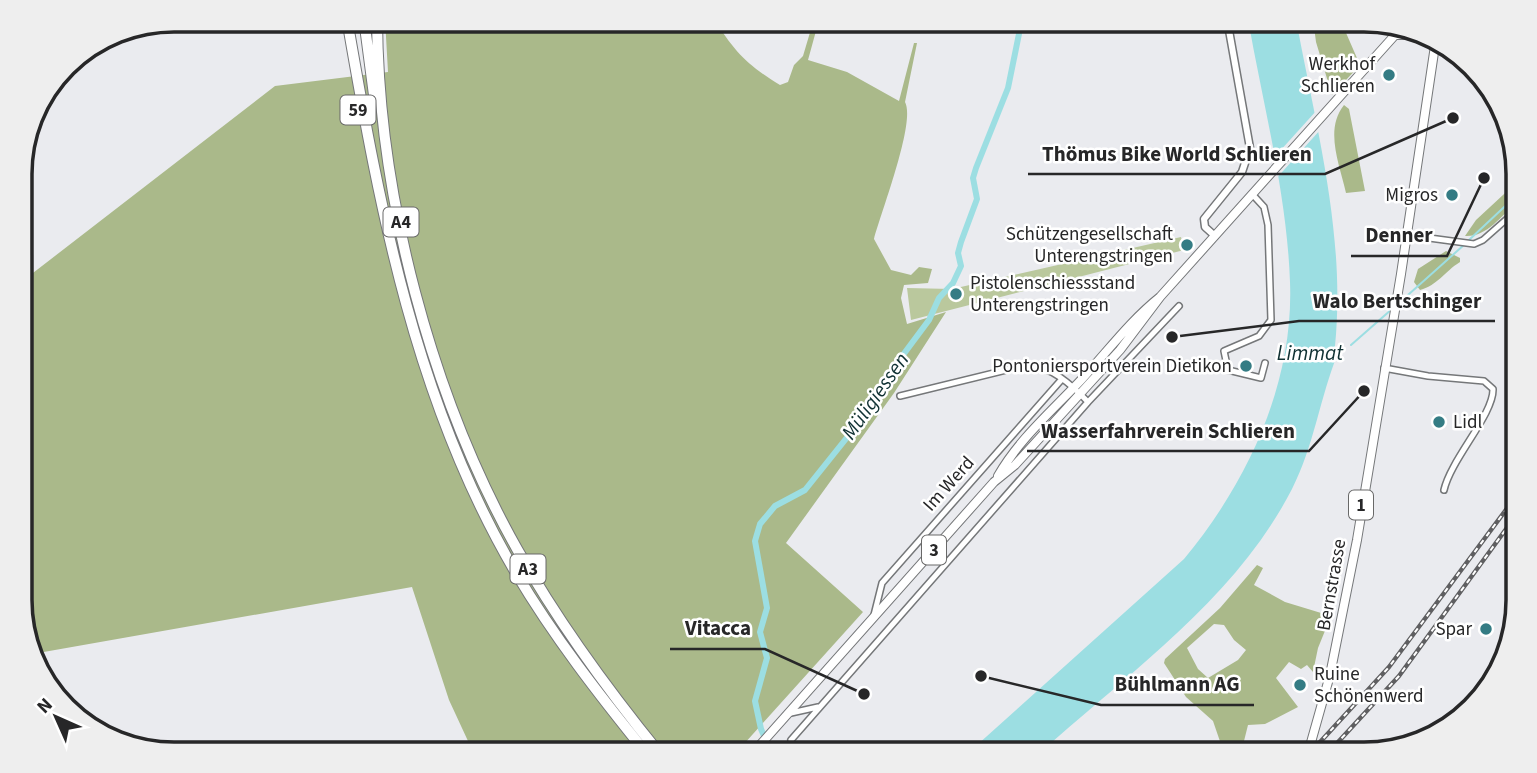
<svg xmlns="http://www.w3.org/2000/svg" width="1537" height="773" font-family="'Source Sans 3',sans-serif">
<rect width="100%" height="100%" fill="#eaebef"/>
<path fill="#bac89d" d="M1181,237L1184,250L911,320L907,288L952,289Z"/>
<path fill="#aab98a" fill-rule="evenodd" d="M385,19H714C734,51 747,65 780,85L788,82L794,65L803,56L814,19L819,20L808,60L847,72L899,101L914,43H917L905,102C916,122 881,212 874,239L891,270L911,275L919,267L932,269L928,283L904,285L901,298L907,324L946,312L894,393L786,543L863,612L735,754H474L449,700L412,587L38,653L31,644L21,620L20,283L275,86L388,72Z
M1313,19H1340L1360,65L1332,95L1316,42Z
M1344,105L1349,109L1365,191L1346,193C1340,165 1324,130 1344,105Z
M1517,182L1516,203C1500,217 1487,237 1465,236L1476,220Z
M1446,251L1460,258V262C1444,272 1438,285 1420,290L1414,282L1418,269Z
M1257,565L1263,568L1254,585L1285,602L1331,616L1318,648L1313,672L1307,665L1301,669L1289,662L1276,678L1298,707L1265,724L1248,725L1244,741L1247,753H1224L1213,721L1186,697L1164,663L1165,659L1220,608ZM1214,624L1224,625L1234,640L1246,650L1238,660L1208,678L1198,669L1187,648Z"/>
<path fill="#9cdee2" d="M1248,19H1296C1316,128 1346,234 1335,346L1338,353C1320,397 1314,446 1292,489C1235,600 1129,672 1039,754H967L1184,559C1248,482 1294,383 1290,282C1287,194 1263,105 1248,19Z"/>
<path fill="#eaebef" d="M1317,110L1321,129L1274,181L1270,162Z"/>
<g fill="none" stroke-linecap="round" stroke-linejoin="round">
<path stroke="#9cdee2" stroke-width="2" d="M1469,240L1517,195
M1399,303L1465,244
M1351,345L1392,309"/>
<path stroke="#9cdee2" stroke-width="6" d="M772,754L761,729L755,701L767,658L760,632L767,608L755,541L760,524L775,506L805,490L881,395L897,363L929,320L939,298L953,283L961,266L958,253L961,242L977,199L973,178L976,168L1008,88L1022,19"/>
<defs>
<path id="minor" d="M1252,194L1264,207L1268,225L1271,320L1259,336L1224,351L1228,370L1261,378L1265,363
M1407,235L1474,244L1483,240L1517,210
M1384,368L1428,376L1484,381L1493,389C1494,414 1451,459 1444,490
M1088,402L1179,306
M874,615L882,583L1062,379
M791,713L818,707
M791,740L1088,402C1072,385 1051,366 1027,365L900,396"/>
<path id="tertiary" d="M1215,236L1205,227L1204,219L1242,172L1250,148L1227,19"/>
<path id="secondary" d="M1447,728L1503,664"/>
<path id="primary" d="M1395,35H1405L1412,31
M998,476C1019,439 1053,410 1082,379C1108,351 1130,321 1160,297L1395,35L1398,27
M1308,753L1330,675L1357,540L1401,274L1436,39
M752,754L994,482L1015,465L1120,350L1160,297"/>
<path id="motorway" d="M347,19C380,211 416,404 516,573C554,637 600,696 647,754
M364,19L374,95
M377,19C378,195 431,396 517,549C558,622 607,689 660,754"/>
</defs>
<use href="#minor" stroke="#757779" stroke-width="8"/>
<use href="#tertiary" stroke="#757779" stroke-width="9"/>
<use href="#secondary" stroke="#757779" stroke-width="10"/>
<use href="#primary" stroke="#757779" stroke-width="10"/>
<use href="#motorway" stroke="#757779" stroke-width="12"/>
<use href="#minor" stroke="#fff" stroke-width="5"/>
<use href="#tertiary" stroke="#fff" stroke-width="6"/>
<use href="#secondary" stroke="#fff" stroke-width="7"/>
<use href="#primary" stroke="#fff" stroke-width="8"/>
<use href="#motorway" stroke="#fff" stroke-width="10"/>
<defs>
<path id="rail" d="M1310,753L1389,667L1517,495
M1328,753L1399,676L1517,514"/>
</defs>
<use href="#rail" stroke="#5f5f61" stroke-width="4.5"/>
<use href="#rail" stroke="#fff" stroke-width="2" stroke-dasharray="5" stroke-linecap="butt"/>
</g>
<g fill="#347c84" stroke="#fff" stroke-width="2.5">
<circle cx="1389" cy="75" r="7"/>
<circle cx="1452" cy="195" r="7"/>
<circle cx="1187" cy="245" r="7"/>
<circle cx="956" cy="294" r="7"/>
<circle cx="1246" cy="366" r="7"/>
<circle cx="1439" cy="422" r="7"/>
<circle cx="1486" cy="629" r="7"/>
<circle cx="1300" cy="685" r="7"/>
</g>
<g text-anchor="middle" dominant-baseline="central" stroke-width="5" stroke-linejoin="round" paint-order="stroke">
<g fill="#fff" stroke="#686868" stroke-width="2">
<rect x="340.5" y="95.5" width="35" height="29" rx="5"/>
<rect x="383.5" y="207.5" width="35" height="29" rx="5"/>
<rect x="1349" y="490.5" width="24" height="29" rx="5"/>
<rect x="922" y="535.5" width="24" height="29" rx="5"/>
<rect x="510.5" y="554.5" width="35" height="29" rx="5"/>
</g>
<g font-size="18" font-weight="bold" fill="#272728">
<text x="358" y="110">59</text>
<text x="401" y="222">A4</text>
<text x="1361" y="505">1</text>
<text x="934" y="550">3</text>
<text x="528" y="569">A3</text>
</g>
<g font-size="19" fill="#272728" stroke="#fff" text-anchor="end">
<text x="1375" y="64">Werkhof<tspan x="1375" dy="22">Schlieren</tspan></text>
<text x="1438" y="195">Migros</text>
<text x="1173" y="234">Schützengesellschaft<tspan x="1173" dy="22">Unterengstringen</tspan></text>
<text x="970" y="283" text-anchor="start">Pistolenschiessstand<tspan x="970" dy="22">Unterengstringen</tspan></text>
<text x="1232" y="366">Pontoniersportverein Dietikon</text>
<text x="1453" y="422" text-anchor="start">Lidl</text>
<text x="1472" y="629">Spar</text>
<text x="1314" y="674" text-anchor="start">Ruine<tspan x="1314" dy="22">Schönenwerd</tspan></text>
</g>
<g font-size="19" fill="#272728" stroke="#fff">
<text transform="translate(949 484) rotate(-48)">Im Werd</text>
<text transform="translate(1332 585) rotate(-80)">Bernstrasse</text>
</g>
<g font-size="21" font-style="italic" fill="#103133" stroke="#fff">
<text x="1310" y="353">Limmat</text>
<text transform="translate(875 396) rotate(-55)">Müligiessen</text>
</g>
</g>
<path d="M0 0H1537V773H0ZM174 32H1364A142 142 0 0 1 1506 174V600A142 142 0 0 1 1364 742H174A142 142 0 0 1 32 600V174A142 142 0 0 1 174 32Z" fill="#eee" fill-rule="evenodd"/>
<path fill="none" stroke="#272728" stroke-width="3.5" d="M174 32H1364A142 142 0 0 1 1506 174V600A142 142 0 0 1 1364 742H174A142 142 0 0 1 32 600V174A142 142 0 0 1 174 32Z"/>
<path fill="none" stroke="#272728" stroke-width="2.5" d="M1453 118L1325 174H1028M1484 178L1447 256H1351M1172 337L1299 321H1495M1364 391L1309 451H1027M864 694L765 649H670M981 676L1101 705H1254"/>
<g fill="#272728" stroke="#fff" stroke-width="2.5">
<circle cx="1453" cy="118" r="7"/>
<circle cx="1484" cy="178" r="7"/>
<circle cx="1172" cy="337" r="7"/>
<circle cx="1364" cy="391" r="7"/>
<circle cx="864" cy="694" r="7"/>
<circle cx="981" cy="676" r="7"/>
</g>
<g font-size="21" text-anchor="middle" font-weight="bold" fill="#272728" stroke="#fff" stroke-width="5" stroke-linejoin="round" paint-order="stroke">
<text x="1177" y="161">Thömus Bike World Schlieren</text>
<text x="1399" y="242">Denner</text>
<text x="1397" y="308">Walo Bertschinger</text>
<text x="1168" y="438">Wasserfahrverein Schlieren</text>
<text x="718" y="635">Vitacca</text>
<text x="1177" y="691">Bühlmann AG</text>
</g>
<g transform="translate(56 717) rotate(315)" stroke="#ffffff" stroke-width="5" paint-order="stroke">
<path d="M0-5L12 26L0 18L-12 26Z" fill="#272728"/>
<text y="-10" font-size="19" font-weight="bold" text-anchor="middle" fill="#272728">N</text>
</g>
</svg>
